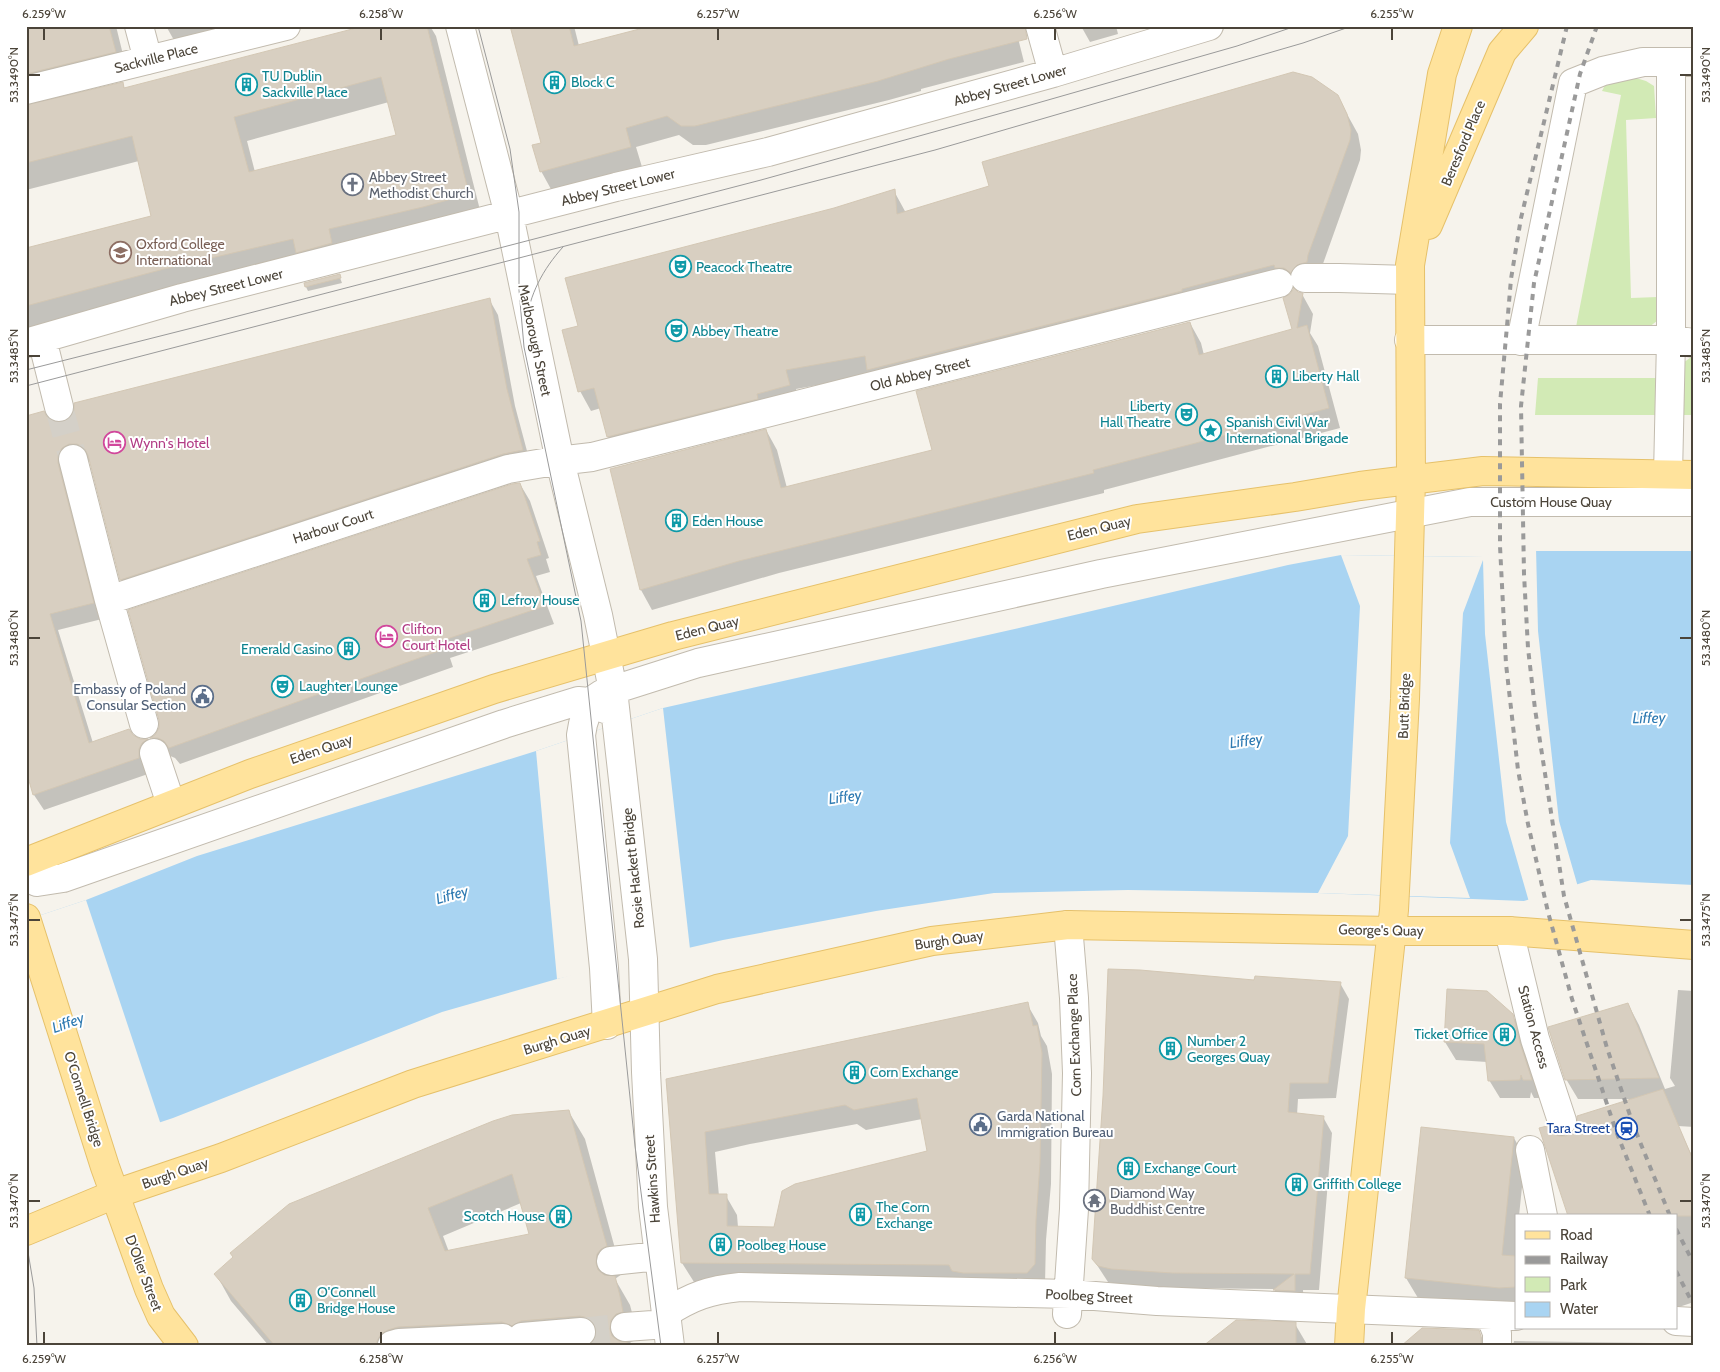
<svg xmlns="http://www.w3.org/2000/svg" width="1720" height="1372" font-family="Cabin,sans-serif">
<rect width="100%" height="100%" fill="#f6f3ec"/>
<path fill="#d2eab5" d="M1636,78L1646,81L1654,86L1656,118L1626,120L1631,298L1658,297L1657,321L1649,327H1576L1621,95L1602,91L1605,85L1616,81Z
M1694,355V415H1680L1683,363Z
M1538,378H1660L1659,415H1535Z"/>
<path fill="#a9d4f2" d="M1536,551H1694V885L1591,880L1524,901L1318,893L1128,890L994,893L876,911L723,940L571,975L442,1012L173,1118L26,1167V920L86,900L197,856L536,751L663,708L1019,628L1288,565L1341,555L1484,557Z"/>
<path fill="#f6f3ec" d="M1536,548L1538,631L1559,821L1578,887L1529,902L1506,822L1485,634L1483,560L1463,613L1450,843L1470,898L1318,893L1348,836L1360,606L1341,555L1483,557L1484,555Z
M663,708L690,949L557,979L536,751Z
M86,900L161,1125L26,1170V920Z"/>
<path fill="#0003" fill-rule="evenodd" d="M26,26H116L128,75L29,102L26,106Z
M166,26H239L175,42Z
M368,26H430L436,36L482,218L26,333V250L152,217L139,161L26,190V106L122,84L125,89ZM389,102L397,136L255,172L247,141Z
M511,26H574L579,46L1015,26L1024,62L921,89V91L889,100L706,145H693L679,135L636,147L642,167L552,191L541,171L543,144Z
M1081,26H1116L1118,34L1090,42Z
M1337,96L1358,134L1361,150L1360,160L1319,275L1302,291L1296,287H1287L872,375L796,389L800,405L619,456L608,437L601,408L591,411L580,391L579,327L834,209L894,191L906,213Z
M339,275L342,283L308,291L306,287Z
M1302,294L1313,314L1310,333L1318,346L1340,428L1104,490V493L779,573L652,610L641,590L612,469L766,430L777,450L787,488L934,451L1190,323L1201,343L1204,355L1294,330Z
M489,299L498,315L515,406L531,466L130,595L121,579L91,462L87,460L102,619L58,630L93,743L133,736L139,740H147L156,756L148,774L44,810L34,795L47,418L54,423H64Z
M520,484L530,501L549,558L546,559L550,572L536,576L554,624L450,658L453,667L180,764L175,758L168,755H161L152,738Z
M1256,981L1340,983L1349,999L1336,1098L1298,1099L1297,1115L1323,1117L1332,1133L1319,1290H1303L1304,1307L1284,1306L1274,1289L1181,1288L1121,1285L1108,1282L1093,1259Z
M1678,990L1694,991V1127L1678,1126L1694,1160V1302L1676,1308V1216L1551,1134L1559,1138L1567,1137L1634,1099H1578L1566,1079L1628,1004L1639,1025L1665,1089L1675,1086L1670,1078Z
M1027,1004L1038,1023L1041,1036L1047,1046L1052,1074L1051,1184L1046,1240L1045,1284L694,1282L682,1263L667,1080ZM922,1119L929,1152L775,1228L738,1227L737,1215L726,1196H719L715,1152L750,1144L857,1124L866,1130Z
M1512,1015L1523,1033L1541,1098H1534L1531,1092L1530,1098H1500L1489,1080L1487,1062L1456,1060L1445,1042Z
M569,1112L585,1139L622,1274L615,1279L630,1305L635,1324L638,1339L631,1342L628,1346L594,1344L569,1346H269L231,1301L216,1274ZM521,1203L530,1235L449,1252L443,1236Z
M1514,1138L1525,1158L1519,1216H1516L1515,1257L1516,1258V1308L1418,1298L1406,1278Z
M1295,1324L1308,1346H1205Z
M1478,1331L1487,1346H1402Z
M1514,1341L1655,1343L1657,1346H1513Z"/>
<path fill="#d8cfc1" stroke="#d3c7b4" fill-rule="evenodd" d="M26,26H109L116,52L26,74Z
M364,26H427L469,194L423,207L329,229L332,243L296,253L293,239L164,269L26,306V248L151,216L132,136L26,163V105L123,82L124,88ZM381,77L396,135L249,172L234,117Z
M510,26H569L574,46L651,26H1025L1027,39L949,59L878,81L695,126H681L667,116L626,128L631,147L540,172L532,145L541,143Z
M1293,72L1312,77L1338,95L1347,114L1351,130L1350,140L1308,255L1307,262L1297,265L1291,273L1284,268H1275L1274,265L1182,289V291L867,370L865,356L786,370L790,385L757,394L758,399L607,437L594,388L578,392L562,330L578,326L565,278L834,208L895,189L897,214L989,186L982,162Z
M340,274L341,278L305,287L304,283Z
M1294,288L1298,292L1303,293L1297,328L1307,325L1329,408L1093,470L1094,473L739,561L640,590L610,469L766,429L781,488L932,450L916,391L1190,322L1199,355L1292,329L1283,298L1290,294Z
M490,298L507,389L523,450L503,454L120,580L88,455L84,448L77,444H69L62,448L58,455V463L94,603L50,614L89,743L129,729L133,735L140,739H148L142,743L139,749V758L33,795L26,770V416L44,411L47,417L54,422H63L70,418L74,412V403Z
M520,483L540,541L537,542L541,555L527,559L545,606L441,641L444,649L169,748L164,741L158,738H150L155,735L159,728V720L128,610L512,484Z
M1108,969L1140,970L1254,980L1255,976L1341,982L1328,1083H1290L1288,1112L1324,1116L1310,1274H1295V1291L1273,1290L1294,1274L1172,1273L1111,1269L1098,1266L1092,1259L1103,1096Z
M1447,989L1487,991L1513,1014L1520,1043L1532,1080H1523L1521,1075L1520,1080L1488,1081L1484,1044L1444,1042Z
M1028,1002L1033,1026L1037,1025L1042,1053L1040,1163L1036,1220L1035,1264L1027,1273H963L952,1271L949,1265L681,1263L666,1079ZM917,1098L927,1151L795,1184L782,1191L774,1227L727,1226V1194H709L705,1132L845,1105L854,1110Z
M1628,1003L1659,1078L1565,1080L1548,1027Z
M1663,1089L1694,1162V1216H1568L1539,1128L1547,1126L1552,1133L1559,1136H1566L1574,1131L1577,1124V1116Z
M569,1110L607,1246L601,1249L597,1254L596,1263L598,1270L604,1275L615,1276L620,1296L623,1312L616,1314L611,1320L610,1329L612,1336L619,1341L627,1342L628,1346H588L595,1339L596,1330L594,1323L588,1318L580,1316L521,1321L512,1326L502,1322L398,1327L388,1330L381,1334L377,1341V1346H275L214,1274L233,1257L230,1253L289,1204L493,1121L512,1115ZM512,1174L529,1234L445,1251L428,1208Z
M1421,1127L1514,1137L1502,1255L1516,1256V1287L1499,1288L1405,1278Z
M1236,1320L1296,1322V1346H1203Z
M1422,1328L1479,1330L1481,1336V1346H1401Z"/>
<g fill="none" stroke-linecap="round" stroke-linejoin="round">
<path stroke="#d4d0c8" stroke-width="28" stroke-dasharray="28 14" stroke-linecap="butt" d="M59,407L73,459
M581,1332L625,1327"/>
<defs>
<path id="minor" d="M139,26L148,60
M460,26L509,215L560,461L598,615L613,690L643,959L646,1072L653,1207L670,1346
M1040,26L1053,73
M26,90L286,26
M1305,278H1339L1410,280
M42,339L59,407
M1409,340H1671L1694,343
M1521,341L1573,83L1603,71L1643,62H1694
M26,343L182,298L616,187L768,152L1053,73L1209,26
M73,459L109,600L144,724
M1668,475L1671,340V62
M109,600L508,469L549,462L592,457L1279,283
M590,702L602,694L613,690L698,663L1101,574L1470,502H1694
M590,702L583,724L581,735L604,968L607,1025
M154,753L171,804
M26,877L37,882L63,878L504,724L578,701L590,702L605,709
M1509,931L1535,1039L1562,1121
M1530,1150L1543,1216
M611,1261L659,1256
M666,1313C692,1296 710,1290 740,1287L1070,1294L1157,1301L1516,1316
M1067,1314L1074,1209L1077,1073L1074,998L1068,925
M1490,1315L1497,1333V1346
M1676,1321L1694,1322
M625,1327L667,1324
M522,1337L581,1332
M392,1345L399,1343L503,1338"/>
<path id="major" d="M1428,225L1502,52L1524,26
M26,862L250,774L494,689L673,636L1137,519L1295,497L1360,486L1483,471L1694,475
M26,918L105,1167L149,1289L161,1316L184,1346
M26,1231L115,1194L221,1158L413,1084L717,989L932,941L1068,925L1392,931H1509L1694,945
M1349,1346L1351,1309L1394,910L1405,699L1411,480L1410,265L1442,74L1458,26"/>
</defs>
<use href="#minor" stroke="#c2bbae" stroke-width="30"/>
<use href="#major" stroke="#e6c16a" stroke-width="30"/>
<use href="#minor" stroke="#fff" stroke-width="28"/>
<use href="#major" stroke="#ffe39c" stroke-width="28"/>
<path stroke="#9a9a9a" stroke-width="1" d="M478,26L510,149L519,212V290L524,347L581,621L635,1146L661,1346
M526,324C529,295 543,269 563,247
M26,370L192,328L761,180L1027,106L1237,46L1296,26
M26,386L935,150L1303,43L1352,26
M26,1240L34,1288L37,1346"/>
<path stroke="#9a9a9a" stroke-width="4" stroke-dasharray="6 6" stroke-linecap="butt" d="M1567,26L1521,218L1511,279L1507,326L1500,404V546L1506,664L1518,770L1528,824L1548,912L1572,999L1616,1131L1650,1216
M1597,26L1580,74L1534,283L1521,406L1524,574L1528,648L1535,709L1564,896L1607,1048L1634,1127L1670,1216
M1676,1229L1694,1264
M1676,1271L1694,1306"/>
</g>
<path fill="none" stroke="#4b4439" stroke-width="2" d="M44,28V40M381,28V40M718,28V40M1055,28V40M1392,28V40M28,75H40M1680,75H1692M28,356H40M1680,356H1692M28,638H40M1680,638H1692M28,920H40M1680,920H1692M28,1201H40M1680,1201H1692M44,1332V1344M381,1332V1344M718,1332V1344M1055,1332V1344M1392,1332V1344"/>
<defs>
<symbol id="building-ring" viewBox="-11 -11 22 22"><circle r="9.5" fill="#fff" stroke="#0f9aa8" stroke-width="1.5"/><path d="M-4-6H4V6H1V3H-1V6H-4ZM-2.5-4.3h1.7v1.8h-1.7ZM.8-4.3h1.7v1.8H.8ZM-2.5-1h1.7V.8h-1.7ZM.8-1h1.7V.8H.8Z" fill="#0f9aa8"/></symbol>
<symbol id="church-ring" viewBox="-11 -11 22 22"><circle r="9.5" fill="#fff" stroke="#6b7280" stroke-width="1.5"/><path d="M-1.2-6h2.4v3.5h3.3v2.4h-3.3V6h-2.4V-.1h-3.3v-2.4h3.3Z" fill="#6b7280"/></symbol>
<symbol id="university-ring" viewBox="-11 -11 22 22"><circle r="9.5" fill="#fff" stroke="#8d6e63" stroke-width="1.5"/><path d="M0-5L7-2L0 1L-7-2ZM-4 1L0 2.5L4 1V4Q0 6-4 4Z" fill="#8d6e63"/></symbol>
<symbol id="theatre-ring" viewBox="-11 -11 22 22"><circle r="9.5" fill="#fff" stroke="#0f9aa8" stroke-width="1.5"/><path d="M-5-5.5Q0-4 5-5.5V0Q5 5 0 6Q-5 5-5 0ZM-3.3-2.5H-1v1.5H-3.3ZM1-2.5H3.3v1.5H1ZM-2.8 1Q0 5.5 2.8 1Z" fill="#0f9aa8"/></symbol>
<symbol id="sight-ring" viewBox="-11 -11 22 22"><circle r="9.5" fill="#fff" stroke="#0f9aa8" stroke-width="1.5"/><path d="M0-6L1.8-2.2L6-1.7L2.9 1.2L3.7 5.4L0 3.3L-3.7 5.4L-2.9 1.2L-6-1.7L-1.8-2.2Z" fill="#0f9aa8"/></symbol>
<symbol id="hotel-ring" viewBox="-11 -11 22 22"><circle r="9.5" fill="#fff" stroke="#d1479c" stroke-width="1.5"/><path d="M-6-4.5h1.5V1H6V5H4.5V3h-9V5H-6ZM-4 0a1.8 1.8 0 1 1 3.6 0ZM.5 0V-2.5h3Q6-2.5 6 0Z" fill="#d1479c"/></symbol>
<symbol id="civic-ring" viewBox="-11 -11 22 22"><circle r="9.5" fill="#fff" stroke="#5c6f8a" stroke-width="1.5"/><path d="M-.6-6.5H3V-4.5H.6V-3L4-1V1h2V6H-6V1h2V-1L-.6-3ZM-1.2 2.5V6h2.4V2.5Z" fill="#5c6f8a"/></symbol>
<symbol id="station-ring" viewBox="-11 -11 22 22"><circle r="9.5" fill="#fff" stroke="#1a4fb4" stroke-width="1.5"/><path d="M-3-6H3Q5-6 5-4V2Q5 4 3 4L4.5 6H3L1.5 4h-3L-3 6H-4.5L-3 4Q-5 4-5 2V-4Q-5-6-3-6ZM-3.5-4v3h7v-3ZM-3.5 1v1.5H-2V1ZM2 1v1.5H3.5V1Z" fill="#1a4fb4"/></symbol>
<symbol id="temple-ring" viewBox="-11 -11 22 22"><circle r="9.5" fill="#fff" stroke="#6b7280" stroke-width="1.5"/><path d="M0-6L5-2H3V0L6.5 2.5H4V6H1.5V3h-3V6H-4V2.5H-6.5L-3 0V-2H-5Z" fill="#6b7280"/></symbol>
</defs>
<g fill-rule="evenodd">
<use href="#building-ring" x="542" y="70" width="25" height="25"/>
<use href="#building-ring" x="234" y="72" width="25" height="25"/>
<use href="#church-ring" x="340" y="172" width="25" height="25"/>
<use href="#university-ring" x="108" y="240" width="25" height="25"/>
<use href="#theatre-ring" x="668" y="254" width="25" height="25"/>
<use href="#theatre-ring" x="664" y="318" width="25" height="25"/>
<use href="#building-ring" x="1264" y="364" width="25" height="25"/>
<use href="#theatre-ring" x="1174" y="402" width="25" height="25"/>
<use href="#sight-ring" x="1198" y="418" width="25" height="25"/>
<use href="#hotel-ring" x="102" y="430" width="25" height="25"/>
<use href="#building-ring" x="664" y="508" width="25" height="25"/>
<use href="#building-ring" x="472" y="588" width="25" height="25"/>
<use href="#hotel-ring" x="374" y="624" width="25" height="25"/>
<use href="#building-ring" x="336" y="636" width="25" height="25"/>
<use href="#theatre-ring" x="270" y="674" width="25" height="25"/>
<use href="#civic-ring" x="190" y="684" width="25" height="25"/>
<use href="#building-ring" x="1492" y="1022" width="25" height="25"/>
<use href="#building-ring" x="1158" y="1036" width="25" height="25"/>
<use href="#building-ring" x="842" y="1060" width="25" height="25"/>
<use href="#civic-ring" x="968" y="1112" width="25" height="25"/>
<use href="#station-ring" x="1614" y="1116" width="25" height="25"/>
<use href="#building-ring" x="1116" y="1156" width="25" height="25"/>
<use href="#building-ring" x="1284" y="1172" width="25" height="25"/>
<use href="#temple-ring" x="1082" y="1188" width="25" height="25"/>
<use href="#building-ring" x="848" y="1202" width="25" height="25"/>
<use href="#building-ring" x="548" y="1204" width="25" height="25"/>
<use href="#building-ring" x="708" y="1232" width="25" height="25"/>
<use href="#building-ring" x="288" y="1288" width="25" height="25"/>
</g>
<g text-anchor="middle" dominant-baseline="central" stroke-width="4" stroke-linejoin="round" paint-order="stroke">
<g font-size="14" fill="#4b4439" stroke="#fff">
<text transform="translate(156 58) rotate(-14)">Sackville Place</text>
<text transform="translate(1010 85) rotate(-16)">Abbey Street Lower</text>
<text transform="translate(1463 143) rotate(-67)">Beresford Place</text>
<text transform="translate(618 187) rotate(-14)">Abbey Street Lower</text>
<text transform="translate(226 287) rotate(-14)">Abbey Street Lower</text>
<text transform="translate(535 340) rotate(78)">Marlborough Street</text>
<text transform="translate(920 374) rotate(-14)">Old Abbey Street</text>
<text x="1551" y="502">Custom House Quay</text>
<text transform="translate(333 526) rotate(-18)">Harbour Court</text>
<text transform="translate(1099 528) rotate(-14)">Eden Quay</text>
<text transform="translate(707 628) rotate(-14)">Eden Quay</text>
<text transform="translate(1404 706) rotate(-88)">Butt Bridge</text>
<text transform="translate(321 749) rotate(-19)">Eden Quay</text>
<text transform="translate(633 868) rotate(-96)">Rosie Hackett Bridge</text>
<text transform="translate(1381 930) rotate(1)">George's Quay</text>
<text transform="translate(949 940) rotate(-8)">Burgh Quay</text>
<text transform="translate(1534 1027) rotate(75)">Station Access</text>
<text transform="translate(1074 1035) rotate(-92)">Corn Exchange Place</text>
<text transform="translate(557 1040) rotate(-17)">Burgh Quay</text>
<text transform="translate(84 1099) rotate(72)">O'Connell Bridge</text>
<text transform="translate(175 1173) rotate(-19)">Burgh Quay</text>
<text transform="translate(652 1179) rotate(-94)">Hawkins Street</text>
<text transform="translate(144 1273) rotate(69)">D'Olier Street</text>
<text transform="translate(1089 1296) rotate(3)">Poolbeg Street</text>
</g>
<g font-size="14" fill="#0d838f" stroke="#fff" text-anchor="start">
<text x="262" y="76">TU Dublin<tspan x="262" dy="16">Sackville Place</tspan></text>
<text x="571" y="82">Block C</text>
<text x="696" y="267">Peacock Theatre</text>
<text x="692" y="331">Abbey Theatre</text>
<text x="1292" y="376">Liberty Hall</text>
<text x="1171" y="406" text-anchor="end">Liberty<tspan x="1171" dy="16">Hall Theatre</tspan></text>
<text x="1226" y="422">Spanish Civil War<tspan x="1226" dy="16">International Brigade</tspan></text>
<text x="692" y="521">Eden House</text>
<text x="501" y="600">Lefroy House</text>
<text x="333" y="649" text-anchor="end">Emerald Casino</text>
<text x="299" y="686">Laughter Lounge</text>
<text x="1488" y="1034" text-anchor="end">Ticket Office</text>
<text x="1187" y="1041">Number 2<tspan x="1187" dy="16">Georges Quay</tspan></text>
<text x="870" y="1072">Corn Exchange</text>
<text x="1144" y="1168">Exchange Court</text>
<text x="1313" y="1184">Griffith College</text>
<text x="876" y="1207">The Corn<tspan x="876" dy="16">Exchange</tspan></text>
<text x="545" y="1216" text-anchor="end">Scotch House</text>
<text x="737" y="1245">Poolbeg House</text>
<text x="317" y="1292">O'Connell<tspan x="317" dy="16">Bridge House</tspan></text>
</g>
<g font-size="14" fill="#5b616d" stroke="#fff" text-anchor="start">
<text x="369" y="177">Abbey Street<tspan x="369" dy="16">Methodist Church</tspan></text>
<text x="1110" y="1193">Diamond Way<tspan x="1110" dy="16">Buddhist Centre</tspan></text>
</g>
<g font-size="14" fill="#785e54" stroke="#fff" text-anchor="start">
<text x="136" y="244">Oxford College<tspan x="136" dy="16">International</tspan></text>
</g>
<g font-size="14" fill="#b23c85" stroke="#fff" text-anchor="start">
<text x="130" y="443">Wynn's Hotel</text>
<text x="402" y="629">Clifton<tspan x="402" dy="16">Court Hotel</tspan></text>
</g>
<g font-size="14" fill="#4e5e75" stroke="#fff" text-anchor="end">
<text x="186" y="689">Embassy of Poland<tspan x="186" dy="16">Consular Section</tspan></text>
<text x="997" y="1116" text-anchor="start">Garda National<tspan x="997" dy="16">Immigration Bureau</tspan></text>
</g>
<g font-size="14" fill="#164399" stroke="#fff" text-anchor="end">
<text x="1610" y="1128">Tara Street</text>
</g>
<g font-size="15" font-style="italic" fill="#2e7ab2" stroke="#fff">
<text transform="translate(1649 718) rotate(-1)">Liffey</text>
<text transform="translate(1246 741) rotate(-8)">Liffey</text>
<text transform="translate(845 797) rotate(-8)">Liffey</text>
<text transform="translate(452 895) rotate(-16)">Liffey</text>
<text transform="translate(68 1023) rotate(-20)">Liffey</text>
</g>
</g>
<rect width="1720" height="1372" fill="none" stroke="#ffffff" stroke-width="55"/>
<rect x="1515" y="1214" width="162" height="115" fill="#ffffff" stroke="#b7b4b0"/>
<rect x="1525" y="1231" width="25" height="8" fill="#ffe39c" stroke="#b7b4b0"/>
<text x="1560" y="1240" font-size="15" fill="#4b4439">Road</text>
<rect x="1525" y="1256" width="25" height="8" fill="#9a9a9a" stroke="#b7b4b0"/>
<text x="1560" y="1264" font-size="15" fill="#4b4439">Railway</text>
<rect x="1525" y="1277" width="25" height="15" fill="#d2eab5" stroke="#b7b4b0"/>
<text x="1560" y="1290" font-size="15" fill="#4b4439">Park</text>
<rect x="1525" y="1302" width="25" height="15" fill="#a9d4f2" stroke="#b7b4b0"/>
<text x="1560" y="1314" font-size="15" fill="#4b4439">Water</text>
<rect x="28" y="28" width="1664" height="1316" fill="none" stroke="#4b4439" stroke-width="2"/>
<g font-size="12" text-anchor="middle" fill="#4b4439">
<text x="44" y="18">6.259°W</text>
<text x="381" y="18">6.258°W</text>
<text x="718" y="18">6.257°W</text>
<text x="1055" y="18">6.256°W</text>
<text x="1392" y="18">6.255°W</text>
<text transform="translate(14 75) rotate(-90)" y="4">53.3490°N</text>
<text transform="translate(1706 75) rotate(-90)" y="4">53.3490°N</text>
<text transform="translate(14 356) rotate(-90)" y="4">53.3485°N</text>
<text transform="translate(1706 356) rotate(-90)" y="4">53.3485°N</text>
<text transform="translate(14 638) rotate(-90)" y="4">53.3480°N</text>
<text transform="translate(1706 638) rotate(-90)" y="4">53.3480°N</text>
<text transform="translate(14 920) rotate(-90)" y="4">53.3475°N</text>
<text transform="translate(1706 920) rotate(-90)" y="4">53.3475°N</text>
<text transform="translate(14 1201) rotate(-90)" y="4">53.3470°N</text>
<text transform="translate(1706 1201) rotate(-90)" y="4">53.3470°N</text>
<text x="44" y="1363">6.259°W</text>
<text x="381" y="1363">6.258°W</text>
<text x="718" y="1363">6.257°W</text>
<text x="1055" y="1363">6.256°W</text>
<text x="1392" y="1363">6.255°W</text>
</g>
</svg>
